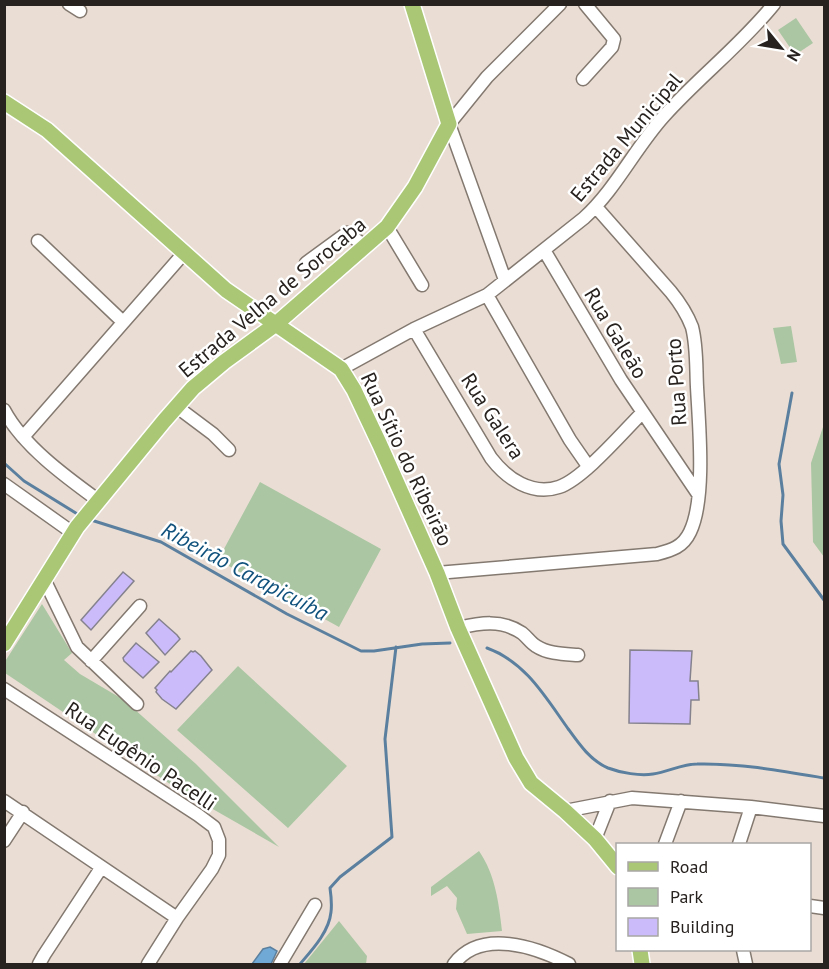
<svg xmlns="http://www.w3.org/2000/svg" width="829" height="969" font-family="'PT Sans',sans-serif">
<rect width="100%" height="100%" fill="#eaded4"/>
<path fill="#abc6a3" d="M796,18L813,43L795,55L778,30Z
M791,326L797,362L781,364L773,328Z
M824,424V557L813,542L811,463Z
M260,482L381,549L339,627L218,560Z
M42,604L72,653L64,660L80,674L124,700L196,764L279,847L176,788L5,673L4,663Z
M238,666L347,766L288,828L177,730Z
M479,851C495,874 499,903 502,931L467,934L456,909L457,898L447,886L431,896V887Z
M339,921L367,956L366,964H304Z"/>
<path fill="#71a9d6" stroke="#5b809f" stroke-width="1.5" d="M270,947L277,951L271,964H252L263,949Z"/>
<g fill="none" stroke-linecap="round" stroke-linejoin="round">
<path stroke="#5b809f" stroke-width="3" d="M792,393L779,464L783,495L781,521L783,544L824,600
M4,463L24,481L79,515
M91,520L161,542L287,614L361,651H374L422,644L450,643
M487,648C526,662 546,698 569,730C579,744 591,761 608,768C621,773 640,776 653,774C668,772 682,764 697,764C739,763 783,771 824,778
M300,964C312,950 329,932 331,912C332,904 331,895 330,888L340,877L392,837L385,739L396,647"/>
</g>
<path fill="#ccbbfa" stroke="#85828e" stroke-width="1.5" d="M123,572L134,581L91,630L81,620Z
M159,619L177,635L180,639L165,655L146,633Z
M136,643L159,662L143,678L124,661L123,658Z
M630,650L692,651L690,681H698L699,700H691L690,724L629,723Z
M191,651L193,652L195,651L201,656L212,670L176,709L162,699L156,692L157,690L155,688L170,671L171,672Z"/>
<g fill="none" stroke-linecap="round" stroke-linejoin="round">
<defs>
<path id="minor" d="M69,4L80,11
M583,79L612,47L614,39L585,4
M387,227L422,285
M38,241L123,322
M544,250L621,380L698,494
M306,263L347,233L365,246
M505,280L449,124L487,77L560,4
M487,295L570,440L588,466
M414,329L491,458C507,479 532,496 559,487C583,479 623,432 642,413
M341,369L414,329L487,295L584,218C616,189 635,148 664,116C699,77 741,45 774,4
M177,407L213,434L229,450
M4,410C23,446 66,477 99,501
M23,437L184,253
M4,484L73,533
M437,573L657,554C672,550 683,547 690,532C706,499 699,425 697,387C696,367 697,346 692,327C687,314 680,303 671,292L596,207
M44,579L77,647L137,704
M458,628C480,623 501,619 522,633C527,637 531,643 536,646C548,654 564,654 578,655
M91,661L140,606
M4,689L198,815L214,827L219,840V855L212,869L177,918L148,964
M4,801L177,918
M565,811L632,798L751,807L824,816
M595,839L610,801
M4,841L23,812
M665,844L681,801
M739,844L751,807
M810,906L824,908
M743,950L746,964
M39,964L44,955L101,868
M280,964L315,905
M454,964C481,928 536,947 569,964"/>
<path id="major" d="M4,102L47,130L226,290L341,369L354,390L380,445L437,573L458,628L516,758L531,783L565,811L595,839L618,867
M4,644L77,527L164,421L193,388L224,362L276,324L387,227L415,187L449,124L412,4
M640,950L642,964"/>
</defs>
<use href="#minor" stroke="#847970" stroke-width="15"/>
<use href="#major" stroke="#fff" stroke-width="18"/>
<use href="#minor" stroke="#fff" stroke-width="12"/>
<use href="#major" stroke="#aac776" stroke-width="15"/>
</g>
<g text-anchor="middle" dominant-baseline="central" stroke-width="5" stroke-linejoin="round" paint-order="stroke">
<g font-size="21" fill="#27221f" stroke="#fff">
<text transform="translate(626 137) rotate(-50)">Estrada Municipal</text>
<text transform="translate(272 297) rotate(-40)">Estrada Velha de Sorocaba</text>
<text transform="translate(616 333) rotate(59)">Rua Galeão</text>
<text transform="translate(676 382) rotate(-94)">Rua Porto</text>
<text transform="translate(493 416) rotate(57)">Rua Galera</text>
<text transform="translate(407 459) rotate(65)">Rua Sítio do Ribeirão</text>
<text transform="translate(141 756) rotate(34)">Rua Eugênio Pacelli</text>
</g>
<g font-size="22" font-style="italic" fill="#11527d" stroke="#fff">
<text transform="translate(245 571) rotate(28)">Ribeirão Carapicuíba</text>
</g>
</g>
<rect width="829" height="969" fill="none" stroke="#27221f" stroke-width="12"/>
<rect x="616" y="843" width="195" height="108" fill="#ffffff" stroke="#a9a7a5" stroke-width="1.5"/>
<rect x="628" y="862" width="30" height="9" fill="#aac776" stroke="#a9a7a5" stroke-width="1.5"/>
<text x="670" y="873" font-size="18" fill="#27221f">Road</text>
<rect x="628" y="888" width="30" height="18" fill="#abc6a3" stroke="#a9a7a5" stroke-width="1.5"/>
<text x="670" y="903" font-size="18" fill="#27221f">Park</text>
<rect x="628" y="918" width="30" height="18" fill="#ccbbfa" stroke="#a9a7a5" stroke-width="1.5"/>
<text x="670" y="933" font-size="18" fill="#27221f">Building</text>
<g transform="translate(781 48) rotate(120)" stroke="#ffffff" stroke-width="4.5" paint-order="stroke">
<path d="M0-4.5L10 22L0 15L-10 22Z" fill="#27221f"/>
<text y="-9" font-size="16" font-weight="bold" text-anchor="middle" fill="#27221f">N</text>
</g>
</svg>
